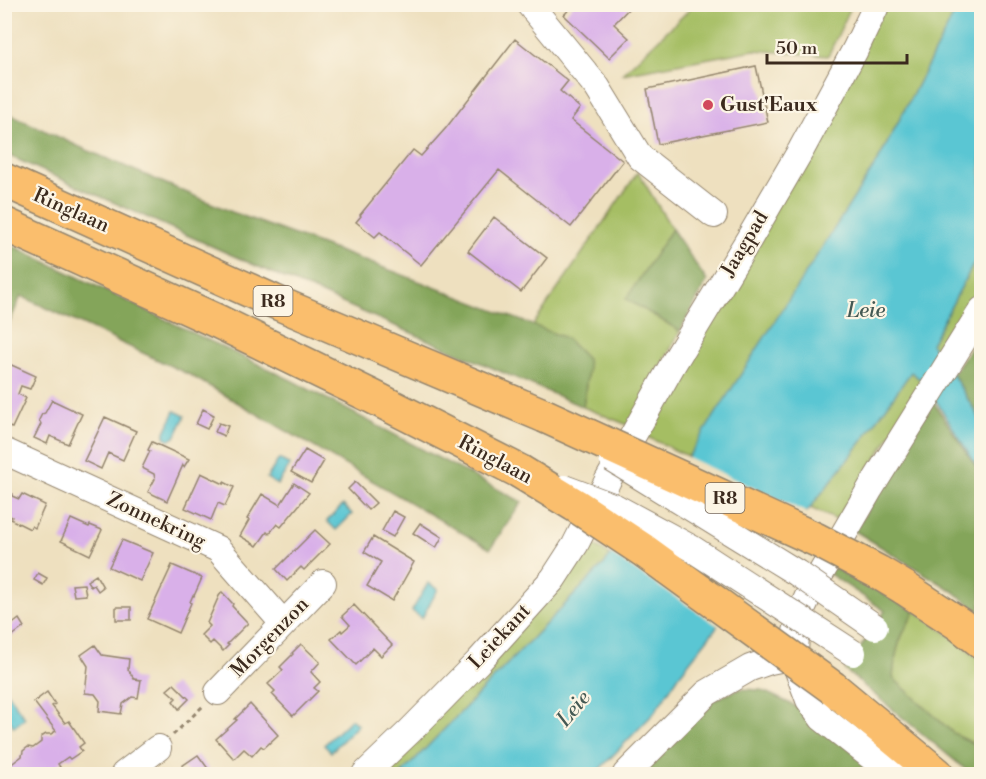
<svg xmlns="http://www.w3.org/2000/svg" width="986" height="779" font-family="'Libre Bodoni',serif">
<rect width="100%" height="100%" fill="#fcf5e5"/>
<filter id="ink" filterUnits="userSpaceOnUse"><feTurbulence type="fractalNoise" baseFrequency=".0167" numOctaves="2"/><feDisplacementMap in="SourceGraphic" scale="12" xChannelSelector="R" yChannelSelector="G"/><feConvolveMatrix kernelMatrix="1 2 1 2 8 2 1 2 1" color-interpolation-filters="sRGB"/></filter>
<filter id="wash" filterUnits="userSpaceOnUse"><feTurbulence type="fractalNoise" baseFrequency=".008" numOctaves="4" result="noise"/><feDisplacementMap in="SourceGraphic" scale="24" xChannelSelector="R" yChannelSelector="G"/><feGaussianBlur stdDeviation="1.35" result="paint"/><feColorMatrix in="noise" values="0 0 0 0 0 0 0 0 0 0 0 0 0 0 0 0 0 1.4 0 .05"/><feComposite in="paint" operator="in"/></filter>
<g filter="url(#wash)">
<rect width="100%" height="100%" fill="#eee0bf"/>
<path fill="#a5be64" stroke="#707441" stroke-width="1.5" d="M691,5H852L828,56L754,50L622,74L692,7Z
M884,5H959L880,157L689,457L643,435Z
M638,172L672,229L627,299L680,331L630,426L583,407L588,369L533,325Z
M981,250V290L942,357L931,344Z
M911,372L924,383L837,520L810,508L860,444Z
M586,540L611,556L605,563L401,774H374Z
M915,611L963,645L981,661V744L972,743L953,733L893,678C895,649 900,636 915,611Z"/>
<path fill="#84a55a" stroke="#60683c" stroke-width="1.5" d="M5,112L82,148L232,212L395,272L566,338L587,359L588,369L583,407L245,261L5,154Z
M672,229L707,281L680,331L626,299Z
M5,242L291,380L522,502L490,549L190,375L21,296L5,333Z
M981,332V421L953,374Z
M932,400L981,474V613L953,591L855,531Z
M831,565L915,611C900,636 895,649 893,678L953,733L972,743L981,744V774H971L845,670L885,611L828,573Z
M739,689L761,690L808,712L881,774H632L712,701Z"/>
<path fill="#5ac6d3" stroke="#4a7878" stroke-width="1.5" d="M959,5H981V250L931,344L942,357L981,421V473L925,383L911,372L860,444L680,674L654,713L595,774H401L605,563L688,457L880,157Z
M175,411L185,416L175,437L170,440L165,437V432Z
M279,459L290,465L277,485L267,478Z
M343,505L352,514L336,530L327,521Z
M428,583L438,589L422,618L412,611Z
M6,691L25,718L14,727L5,714V692Z
M351,719L358,725L331,752L324,745Z"/>
<path fill="#eee0bf" d="M685,456L810,514L721,628L609,553Z"/>
<g id="blocks">
<path fill="#d9b0e9" d="M574,4H633L614,24L629,38L609,58L564,15Z
M515,39L568,81L560,91L580,108L571,120L623,161L571,227L499,170L421,265L380,232L375,237L356,222L361,216L360,215L413,150L421,156L446,128Z
M756,66L768,122L658,144L647,89Z
M494,217L547,258L521,292L468,251Z
M7,363L36,376L30,389L21,386L18,394L26,398L12,428L4,425V370Z
M52,400L82,414L68,444L50,436L47,444L34,438L41,424L39,420L42,414L45,413Z
M203,409L214,415L207,429L196,424Z
M105,417L136,431L123,460L108,453L101,469L84,461Z
M219,423L228,426L224,436L215,432Z
M152,442L189,459L184,467L183,465L167,501L148,492L155,479L154,474L142,468L150,451L148,450Z
M305,450L324,461L311,483L291,472Z
M201,473L224,484V482L234,487L225,506L218,503L211,520L185,508Z
M355,482L376,503L368,510L348,489Z
M294,483L309,493L281,527L277,524L269,534L267,532L257,546L240,536L249,520L247,519L262,494L280,505Z
M4,490L13,494L12,496L19,499L22,494L45,505L35,528L32,526L30,529L10,519L12,517L4,513Z
M393,511L404,517L393,537L382,531Z
M71,519L89,527L90,525L102,530L90,555L61,541Z
M420,523L442,537L436,548L413,533Z
M315,530L330,544L304,570L301,567L287,581L276,569Z
M373,537L414,562L392,601L367,586L381,562L364,552Z
M122,540L153,553L140,581L109,567Z
M172,565L202,578L194,596L193,595L190,602L191,603L178,633L147,619Z
M38,573L47,578L43,585L34,580Z
M96,575L103,587L98,591L94,585L91,587L87,581Z
M84,584L86,595L74,596L72,585Z
M222,592L233,604L232,606L248,623L227,644L229,645L223,651L213,641L210,644L201,635L210,626L207,623L219,596Z
M354,605L392,645L381,656L373,648L356,665L331,639L341,630L342,632L350,625L342,616Z
M116,607H131V620H116Z
M19,619L24,627L12,636L6,629Z
M301,644L320,662L311,672L320,682L314,688L318,691L293,716L272,694L275,691L268,684L283,670L280,667L293,654L292,653Z
M95,645L102,655L129,659L128,669L134,679L141,680L138,698L132,697L123,704L121,714L99,711L100,701L95,694L85,693L88,666L81,655Z
M174,684L189,699L179,709L173,701L176,698L167,690Z
M47,692L55,704L52,706L65,723L69,721L84,743L79,747L82,751L70,759L68,757L58,764L60,767L51,774L49,771L44,774H10L5,769L22,756L23,751L28,747L33,748L41,742V737L46,734H51L56,731L34,702Z
M250,704L278,735L264,748L261,746L252,756L244,749L234,759L216,739L237,720L235,719Z
M198,755L212,774H189L182,766Z"/>
</g>
</g>
<g filter="url(#ink)">
<use href="#blocks" fill-opacity="0" stroke="#94856e" stroke-width="1.5"/>
<g fill="none" stroke-linecap="round" stroke-linejoin="round">
<defs>
<path id="minor" d="M529,4L597,87L640,157L714,215
M4,451L218,549L283,623
M218,692L323,583
M124,774L158,748
M365,774L410,731L478,662L553,579L575,545L608,480L673,364L749,239L801,150L855,50L877,4
M626,774L707,693L750,668L770,661L795,656
M893,774L822,718L809,700L797,668L795,656L796,632L803,607L810,592L870,489L982,310"/>
<path id="highway" d="M4,180L273,301L545,416
M4,224L219,322L373,397L519,471
M903,587L959,624L982,642
M833,688L937,774"/>
</defs>
<use href="#minor" stroke="#94856e" stroke-width="28"/>
<use href="#highway" stroke="#94856e" stroke-width="36"/>
<path stroke="#94856e" stroke-width="3" stroke-dasharray="4.5 4.5" stroke-linecap="butt" d="M173,735L203,706"/>
<use href="#minor" stroke="#fff" stroke-width="26"/>
<use href="#highway" stroke="#fabe6d" stroke-width="33"/>
<defs>
<path id="minor-bridge" d="M612,459L797,573L875,627
M564,488L615,507L691,548L853,653"/>
<path id="highway-bridge" d="M545,416L817,540L878,572L903,587
M519,471L575,505L643,550L833,688"/>
</defs>
<use href="#minor-bridge" stroke="#94856e" stroke-width="28" stroke-linecap="butt"/>
<use href="#highway-bridge" stroke="#94856e" stroke-width="36" stroke-linecap="butt"/>
<use href="#minor-bridge" stroke="#fff" stroke-width="26"/>
<use href="#highway-bridge" stroke="#fabe6d" stroke-width="33"/>
</g>
</g>
<circle fill="#d1495b" stroke="#fcf5e5" stroke-width="2" cx="708" cy="105" r="6"/>
<g text-anchor="middle" dominant-baseline="central" stroke-width="4.5" stroke-linejoin="round" paint-order="stroke">
<g fill="#fcf5e5" stroke="#75675a" stroke-width="1.5">
<rect x="253.5" y="286" width="39" height="30" rx="4.5"/>
<rect x="705.5" y="483" width="39" height="30" rx="4.5"/>
</g>
<g font-size="18" font-weight="bold" fill="#3b2a1e">
<text x="273" y="301">R8</text>
<text x="725" y="498">R8</text>
</g>
<g font-size="20" font-weight="bold" fill="#3b2a1e" stroke="#fcf5e5" text-anchor="start">
<text x="720" y="105">Gust'Eaux</text>
</g>
<g font-size="20" fill="#3b2a1e" stroke="#fcf5e5">
<text transform="translate(71 211) rotate(24)">Ringlaan</text>
<text transform="translate(745 244) rotate(-59)">Jaagpad</text>
<text transform="translate(495 460) rotate(28)">Ringlaan</text>
<text transform="translate(156 521) rotate(25)">Zonnekring</text>
<text transform="translate(500 637) rotate(-47)">Leiekant</text>
<text transform="translate(270 638) rotate(-46)">Morgenzon</text>
</g>
<g font-size="21" font-style="italic" fill="#445954" stroke="#fcf5e5">
<text x="866" y="311">Leie</text>
<text transform="translate(574 709) rotate(-50)">Leie</text>
</g>
</g>
<rect width="986" height="779" fill="none" stroke="#fcf5e5" stroke-width="24"/>
<path d="M767 54v9h140v-9" fill="none" stroke="#3b2a1e" stroke-width="3"/>
<text x="776" y="54" font-size="18" fill="#3b2a1e" stroke="#fcf5e5" stroke-width="4.5" paint-order="stroke">50 m</text>
</svg>
